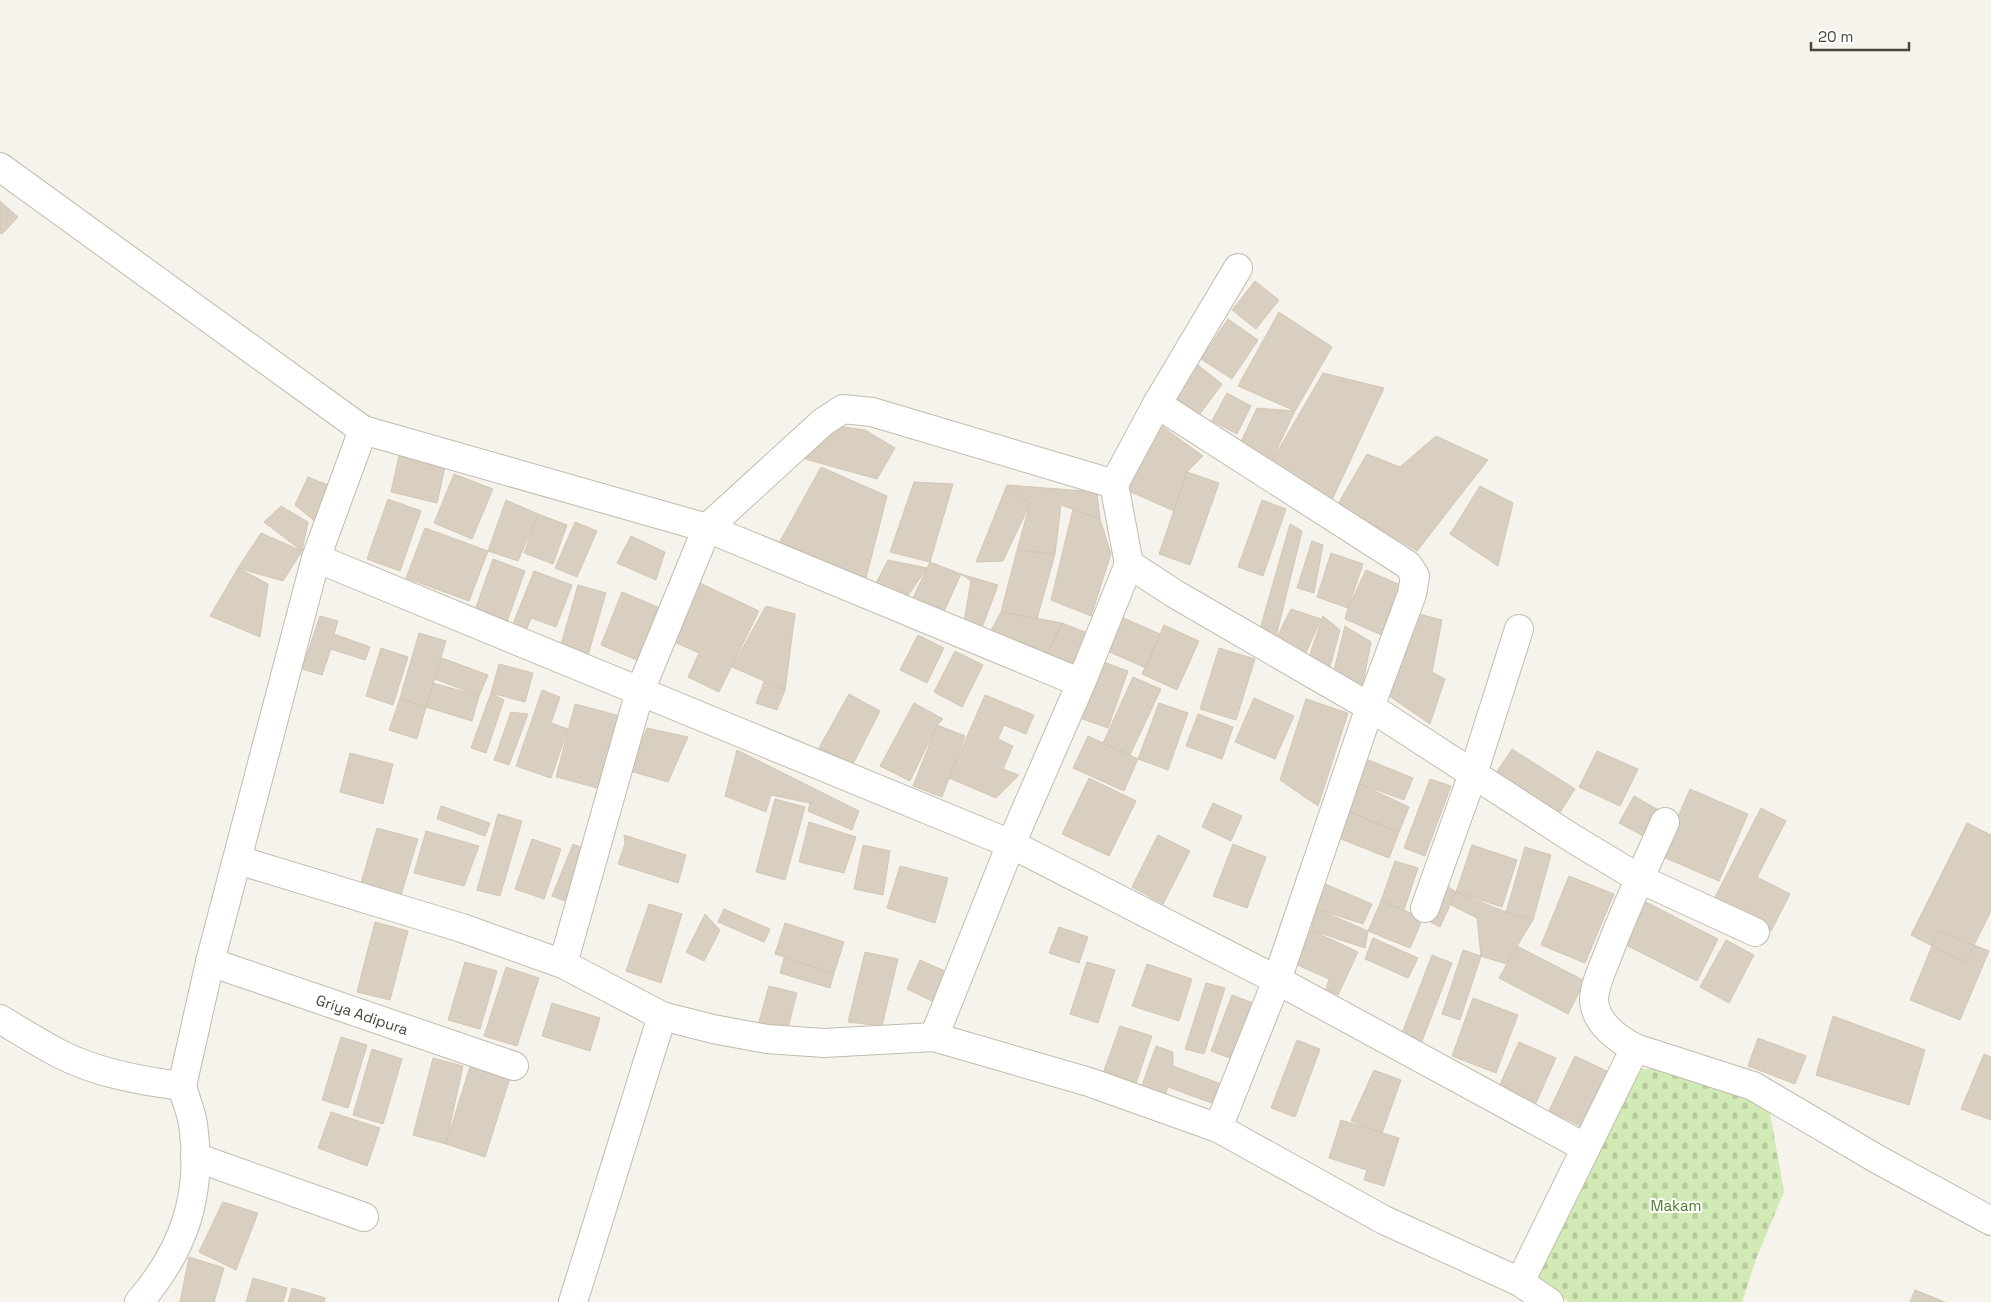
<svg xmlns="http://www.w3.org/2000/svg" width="1991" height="1302" font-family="'Space Grotesk',sans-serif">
<defs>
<pattern id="cemetery-stones" width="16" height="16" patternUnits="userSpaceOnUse" patternTransform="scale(1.25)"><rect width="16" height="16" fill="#d2eab5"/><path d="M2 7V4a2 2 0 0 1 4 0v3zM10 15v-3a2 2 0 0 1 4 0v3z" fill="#b6ca9c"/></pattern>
</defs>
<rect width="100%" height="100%" fill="#f6f3ec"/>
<path fill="url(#cemetery-stones)" d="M1640,1069H1663L1758,1102L1770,1113L1784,1192L1756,1259L1742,1302H1569L1534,1279Z"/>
<path fill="#d8cfc1" stroke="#d3c7b4" d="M0,201L18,217L2,234L0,233Z
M1255,281L1279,300L1256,329L1232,310Z
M1279,312L1332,347L1295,411L1238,386Z
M1228,319L1258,340L1232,379L1201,359Z
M1194,362L1222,384L1194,422L1165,401Z
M1323,373L1384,388L1331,502L1269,466Z
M1227,393L1251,406L1237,434L1212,421Z
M1257,408L1295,411L1269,466L1239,446Z
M1152,419L1203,456L1187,472L1174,511L1124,489Z
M829,425L865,430L895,448L877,479L805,459Z
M1436,436L1488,460L1417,551L1338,504L1367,454L1400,467Z
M399,456L445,467L437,503L391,492Z
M821,467L887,496L865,582L779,543Z
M1187,472L1219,483L1190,565L1159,554Z
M454,474L493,489L472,539L434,523Z
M308,477L333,487L317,523L295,505Z
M914,482L953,484L930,562L890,552Z
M1007,485L1030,504L1003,561L976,562Z
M1007,485L1097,492L1100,519L1061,505L1055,554L1017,550L1030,504Z
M1480,486L1513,503L1498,566L1450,534Z
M388,499L421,511L400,571L367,559Z
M506,500L538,514L518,561L488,551Z
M1262,500L1286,509L1263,576L1238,567Z
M281,506L308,522L302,551L264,522Z
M1073,509L1100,519L1111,554L1091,616L1051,600Z
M538,514L567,525L553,564L524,553Z
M575,522L597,531L577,577L555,568Z
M1290,524L1302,531L1275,641L1260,629Z
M425,528L488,551L469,601L406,578Z
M261,533L302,551L283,581L238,568Z
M631,536L665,552L656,580L617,563Z
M1312,541L1323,545L1314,593L1297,588Z
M1017,550L1055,554L1037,619L1001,612Z
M1331,553L1363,564L1348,608L1317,597Z
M493,559L525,571L505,627L473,616Z
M888,560L927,568L902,604L874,587Z
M930,562L961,574L942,616L911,602Z
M238,568L268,584L260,637L210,616Z
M1366,570L1405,587L1384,636L1345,619L1348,608Z
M534,571L572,585L556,627L531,618L525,634L511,629Z
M961,574L998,585L980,633L963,627L971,581Z
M700,583L759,611L719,692L688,677L699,653L672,641Z
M578,585L606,593L588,655L560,648Z
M622,592L660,608L639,661L601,645Z
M766,606L795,614L785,690L732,667Z
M1291,609L1321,619L1301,664L1275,641Z
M1001,612L1062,623L1044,660L988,636Z
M1411,612L1442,620L1432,672L1445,679L1430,724L1389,696Z
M320,616L338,621L334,634L370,647L365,660L331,649L322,675L302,669Z
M1119,616L1160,634L1146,668L1105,650Z
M1323,616L1340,630L1327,678L1308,660Z
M1062,623L1090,634L1077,663L1044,660Z
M1164,625L1199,641L1177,690L1142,674Z
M1345,626L1371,642L1361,694L1332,678Z
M419,633L446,641L426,707L400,698Z
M918,635L944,648L927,683L900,670Z
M381,648L408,657L393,705L366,696Z
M1219,648L1255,659L1236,720L1200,709Z
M955,651L983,665L962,707L934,692Z
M442,658L488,675L479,696L435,679Z
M1101,661L1128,671L1108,728L1080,718Z
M499,664L533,673L525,702L491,693Z
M1133,677L1161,689L1130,755L1103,743Z
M764,682L785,690L777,710L756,703Z
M433,683L479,696L472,721L426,707Z
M542,690L560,697L551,723L568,729L551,778L516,766Z
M491,693L504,700L486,753L471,748Z
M849,694L880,711L853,764L819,748Z
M985,695L1034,715L1026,734L1004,725L998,739L1013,746L1003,769L1019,775L996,798L949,778Z
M400,698L426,707L417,739L389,730Z
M1254,698L1294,716L1275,759L1235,742Z
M1306,699L1348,713L1318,806L1280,780Z
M914,703L943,719L937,725L910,781L880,766Z
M1159,703L1188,713L1168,770L1138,759Z
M575,704L624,717L605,790L556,777Z
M511,712L528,714L509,765L494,760Z
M1198,714L1233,727L1222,759L1186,746Z
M937,725L965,736L942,797L913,786Z
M647,728L688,737L668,782L630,771Z
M1088,736L1138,759L1124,791L1073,768Z
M1512,749L1575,789L1557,817L1494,776Z
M737,750L859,811L852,830L808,811L810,803L771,795L766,812L725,796Z
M1597,751L1638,769L1620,806L1579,787Z
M350,753L393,764L383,804L340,792Z
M1366,759L1413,778L1404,800L1358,783Z
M1089,778L1136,801L1109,856L1062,834Z
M1430,779L1451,786L1425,856L1404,848Z
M1358,783L1409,807L1399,832L1347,811Z
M1690,789L1748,814L1719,881L1661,856Z
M1634,796L1662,812L1647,838L1619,823Z
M775,799L805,807L785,880L756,872Z
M1213,803L1242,816L1231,841L1202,827Z
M441,806L490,823L485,836L437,819Z
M1761,808L1786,821L1757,877L1790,894L1771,931L1713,901Z
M1347,811L1399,832L1389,858L1336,837Z
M498,814L522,821L500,896L477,890Z
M809,822L856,837L844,873L799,862Z
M1967,823L1991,835V911L1965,963L1911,935Z
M377,828L418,839L401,895L361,883Z
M426,831L479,846L464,886L414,873Z
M624,835L686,855L678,883L618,864L625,844Z
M1158,835L1190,851L1163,904L1132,887Z
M532,839L561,849L544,899L515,889Z
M573,844L587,850L567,902L552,896Z
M1233,844L1266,857L1247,908L1213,896Z
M863,845L890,851L883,895L854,889Z
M1472,845L1517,860L1502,907L1456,892Z
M1525,847L1551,855L1533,920L1506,912Z
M1395,861L1418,868L1404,910L1381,901Z
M900,866L948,878L935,923L887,908Z
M1569,876L1614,894L1585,963L1541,945Z
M1323,883L1372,904L1363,924L1317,909Z
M1444,884L1456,892L1440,927L1426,920Z
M1456,892L1506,912L1533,920L1506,964L1481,956L1477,918L1451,905Z
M1642,900L1718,939L1697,981L1620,942Z
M1381,901L1423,918L1410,948L1368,931Z
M649,904L682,914L661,983L626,971Z
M724,909L770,929L764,942L718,922Z
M1317,909L1368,931L1365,948L1311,930Z
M705,914L720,930L704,961L686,952Z
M375,922L408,931L390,1000L357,992Z
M785,923L844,942L834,973L775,954Z
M1059,927L1088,937L1079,963L1049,953Z
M1311,930L1358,952L1338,995L1326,989L1329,979L1295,964Z
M1938,931L1989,951L1960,1020L1910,1000Z
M1373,938L1418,958L1408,978L1365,959Z
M1726,940L1754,955L1729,1003L1700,987Z
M1517,946L1585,981L1568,1014L1499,978Z
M1463,950L1481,956L1460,1020L1442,1014Z
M865,952L898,959L882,1026L848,1022Z
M1432,955L1452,963L1419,1049L1399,1041Z
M784,958L834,973L830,988L780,973Z
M920,960L947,972L934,1002L907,989Z
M465,962L497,971L480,1029L448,1020Z
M1087,962L1115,970L1098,1023L1070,1014Z
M1147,964L1192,979L1179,1021L1132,1006Z
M506,967L539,978L517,1046L484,1036Z
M1206,983L1225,988L1204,1054L1185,1049Z
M769,986L797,993L786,1036L757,1029Z
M1232,995L1253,1003L1232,1059L1211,1051Z
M1473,998L1518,1015L1496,1073L1452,1056Z
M552,1003L600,1018L590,1051L542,1036Z
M1833,1016L1925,1050L1909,1105L1816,1075Z
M1120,1026L1152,1036L1135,1086L1102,1076Z
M341,1037L367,1045L348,1108L322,1100Z
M1758,1038L1806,1056L1795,1084L1748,1066Z
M1297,1040L1320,1049L1295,1117L1271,1108Z
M1519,1042L1556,1058L1535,1105L1498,1089Z
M1156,1046L1173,1052V1066L1224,1085L1217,1105L1168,1087L1163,1099L1140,1091Z
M372,1049L402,1059L383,1124L353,1115Z
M1984,1054L1991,1057V1120L1961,1109Z
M1575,1056L1609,1072L1583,1127L1549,1111Z
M433,1058L463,1066L446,1144L413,1135Z
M471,1063L511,1075L485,1157L446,1144Z
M1374,1070L1401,1080L1382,1133L1351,1121Z
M331,1112L380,1128L367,1166L318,1148Z
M1341,1120L1399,1138L1384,1186L1364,1180L1367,1170L1329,1158Z
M223,1202L258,1213L236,1270L199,1252Z
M189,1257L224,1268L214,1302H180Z
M253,1278L287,1288L283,1302H246Z
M292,1288L325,1298L324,1302H288Z
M1915,1290L1945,1302H1910Z"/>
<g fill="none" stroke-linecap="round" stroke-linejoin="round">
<defs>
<g id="minor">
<path d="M0,167L363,430"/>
<path d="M1114,484L1129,564L1175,594L1370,707L1412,594L1415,576L1408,565L1157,404"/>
<path d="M316,558L1011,844L1277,980L1586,1148"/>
<path d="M238,860L462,928L563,964L662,1016L713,1029L767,1039L824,1043L934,1037L1089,1082L1218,1128L1384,1220L1520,1282"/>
<path d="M1425,908L1473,774L1519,629"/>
<path id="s1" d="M210,962L514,1066"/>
<path d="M563,964L640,691L707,528L1081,683"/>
<path d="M0,1019C20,1031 39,1043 60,1054C97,1073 140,1081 182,1086L210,962L316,558L363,430L707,528L823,422L843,409L872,412L1114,484L1157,404L1238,268"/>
<path d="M934,1037L1011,844L1081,683L1129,564"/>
<path d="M1635,1048C1616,1038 1596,1023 1594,1001C1594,986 1602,970 1607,957C1624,911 1645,867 1665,822"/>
<path d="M1218,1128L1277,980L1370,707L1572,838L1640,879L1755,932"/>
<path d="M195,1157L364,1217"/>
<path d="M139,1302C185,1249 203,1193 193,1124C191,1111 185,1098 182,1086"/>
<path d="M573,1302L662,1016"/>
<path d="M1549,1302L1520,1282L1635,1048L1753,1086L1877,1159L1991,1221"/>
</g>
</defs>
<use href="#minor" stroke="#c2bbae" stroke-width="30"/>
<use href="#minor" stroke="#fff" stroke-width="28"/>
</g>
<g text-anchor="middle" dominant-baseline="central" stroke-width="4" stroke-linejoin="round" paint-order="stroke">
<g font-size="15" fill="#4b4439" stroke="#fff">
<text stroke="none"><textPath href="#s1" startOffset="161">Griya Adipura</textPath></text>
</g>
<g font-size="15" fill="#4a7f2a" stroke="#fff">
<text x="1676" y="1205">Makam</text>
</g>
</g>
<path d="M1811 42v8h98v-8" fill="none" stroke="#4b4439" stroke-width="2.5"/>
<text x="1818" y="42" font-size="15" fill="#4b4439" stroke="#ffffff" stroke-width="4" paint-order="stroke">20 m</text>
</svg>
